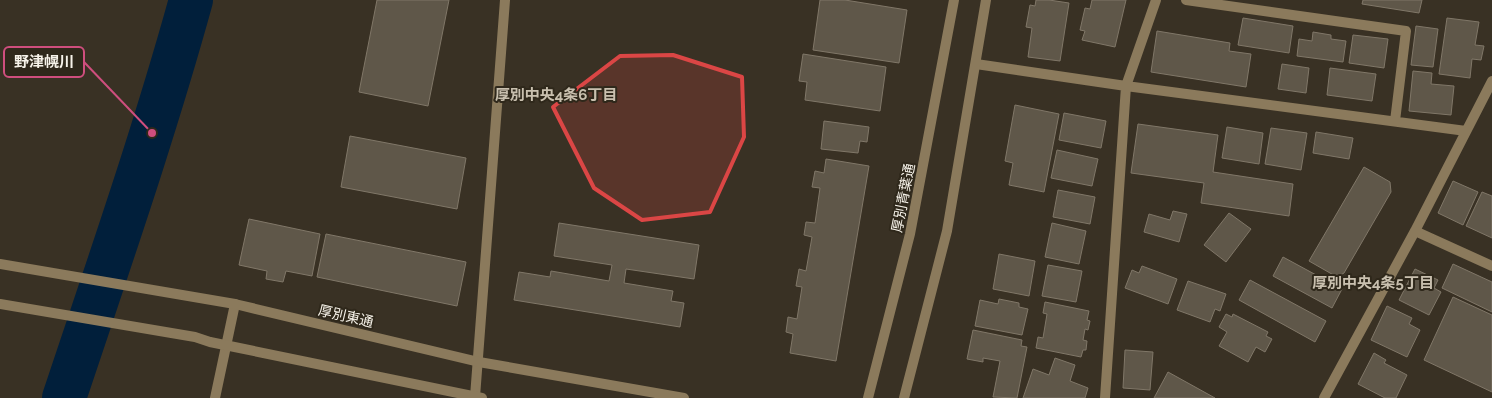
<svg xmlns="http://www.w3.org/2000/svg" width="1492" height="398" font-family="Raleway,'Noto Sans JP',sans-serif">
<rect width="100%" height="100%" fill="#393124"/>
<g fill="none" stroke-linecap="round" stroke-linejoin="round">
<path stroke="#011f3b" stroke-width="44" d="M64,398C108,266 154,134 191,0"/>
</g>
<path fill="#5f5749" stroke="#807768" d="M377,0H449L428,106L359,92Z
M820,0H845L907,10L899,63L813,50Z
M1036,0H1049L1069,3L1060,61L1028,57L1032,28L1026,27L1030,5L1035,6Z
M1092,0H1126L1115,47L1082,40L1085,31L1080,30L1085,8L1090,9Z
M1363,0H1422L1419,13L1362,4Z
M1243,18L1293,26L1289,53L1238,45Z
M1447,18L1479,22L1475,45L1484,46L1481,60L1472,59L1470,78L1439,74Z
M1416,26L1438,29L1433,67L1411,65Z
M1157,31L1230,43L1229,51L1251,54L1246,87L1151,72Z
M1313,32L1331,35V39L1346,41L1343,62L1297,56L1299,39L1312,41Z
M1353,35L1388,39L1384,68L1349,63Z
M803,54L886,67L880,111L805,100L807,82L799,81Z
M1282,64L1309,68L1306,93L1278,89Z
M1330,68L1376,74L1372,101L1327,95Z
M1413,71L1432,73L1431,84L1454,86L1451,115L1409,111Z
M1015,105L1059,114L1044,192L1009,185L1013,163L1005,161Z
M1064,113L1106,121L1101,148L1059,140Z
M824,121L869,127L867,142L860,141L858,153L821,149Z
M1138,124L1218,135L1213,172L1293,184L1289,216L1201,203L1204,183L1131,173Z
M1227,127L1263,133L1259,164L1222,158Z
M1271,128L1307,133L1301,170L1265,164Z
M1316,132L1353,138L1349,159L1313,153Z
M350,136L466,158L457,209L341,187Z
M1057,150L1098,159L1092,186L1051,178Z
M826,159L869,166L836,361L790,353L793,334L786,332L788,317L797,319L802,287L796,286L799,269L806,271L812,237L804,235L806,222L815,223L820,188L812,187L815,171L824,173Z
M1364,167L1390,182L1391,192L1344,273L1337,277L1309,261Z
M1453,181L1478,192L1463,225L1438,213Z
M1058,190L1095,197L1090,224L1053,217Z
M1482,192L1492,196V238L1466,226Z
M1173,211L1187,214L1179,242L1144,232L1149,214L1170,220Z
M1229,213L1251,229L1226,262L1204,245Z
M249,219L320,234L312,276L286,271L283,282L266,279L267,271L239,265Z
M559,223L699,245L694,279L626,269L624,283L673,291L671,301L684,303L680,327L514,300L519,272L550,277L551,271L609,281L612,265L554,256Z
M1052,223L1086,231L1079,264L1045,257Z
M326,234L466,262L457,306L317,277Z
M999,254L1035,261L1029,296L993,289Z
M1283,257L1342,289L1332,308L1273,276Z
M1453,264L1492,282V312L1442,288Z
M1048,265L1082,271L1076,302L1042,296Z
M1142,266L1177,279L1168,304L1125,288L1132,270L1139,273Z
M1415,269L1438,280L1434,288L1441,292L1429,315L1399,300Z
M1250,280L1326,321L1315,342L1239,300Z
M1188,281L1226,294L1220,311L1215,309L1210,322L1177,310Z
M1453,297L1492,315V392L1424,360Z
M999,299L1019,303V307L1028,309L1022,335L975,326L980,300L998,304Z
M1045,302L1089,311L1087,320L1090,321L1088,330L1085,329L1083,340L1087,341L1086,350H1083L1081,357L1036,348L1038,337L1043,338L1047,314L1043,313Z
M1387,306L1412,318L1409,324L1420,330L1407,357L1371,340Z
M1226,314L1232,317L1233,314L1268,332L1266,336L1272,339L1265,352L1256,347L1248,362L1219,346L1227,332L1219,327Z
M973,330L1022,340L1021,346L1027,347L1017,398L993,397L1000,361L983,358V362L967,359Z
M1125,350L1153,352L1150,390L1123,388Z
M1374,353L1386,360L1384,363L1407,375L1396,398H1385L1358,384Z
M1055,358L1075,365L1070,381L1088,388L1085,398H1023L1033,369L1049,375Z
M1168,372L1215,398H1154Z"/>
<g fill="none" stroke-linecap="round" stroke-linejoin="round">
<path stroke="#8b7a5c" stroke-width="10" d="M1186,0L1406,31L1395,121
M976,64L1126,86L1466,131
M1415,231L1492,266
M475,397L505,0
M215,398L235,304
M1105,398L1126,86L1156,0
M1324,398L1415,231L1492,81"/>
<path stroke="#8b7a5c" stroke-width="10" d="M0,264L235,304L479,362L684,398
M0,304L195,337L210,342L482,398
M868,398L910,234L954,0
M904,398L947,231L986,0"/>
</g>
<path fill="#db4645" fill-opacity="0.2" stroke="#db4645" stroke-width="4" stroke-linejoin="round" d="M673,55L742,77L744,137L710,212L642,220L594,188L553,107L620,56Z"/>
<g text-anchor="middle" dominant-baseline="central" stroke-width="4" stroke-linejoin="round" paint-order="stroke">
<g font-size="14" fill="#f6f2e9" stroke="#2f281b">
<text transform="translate(903 198) rotate(-79)">厚別青葉通</text>
<text transform="translate(346 316) rotate(13)">厚別東通</text>
</g>
<g font-size="15" font-weight="bold" fill="#c9c0af" stroke="#2f281b">
<text x="556" y="95">厚別中央4条6丁目</text>
<text x="1373" y="283">厚別中央4条5丁目</text>
</g>
</g>
<path fill="none" stroke="#cf4e7e" stroke-width="2" d="M152 133L84 62"/>
<circle fill="#cf4e7e" stroke="#2f281b" stroke-width="2" cx="152" cy="133" r="5"/>
<rect fill="#2f281b" stroke="#cf4e7e" stroke-width="2" x="4" y="47" width="80" height="30" rx="5"/>
<g font-size="15" text-anchor="middle" font-weight="bold" fill="#f6f2e9">
<text x="44" y="67">野津幌川</text>
</g>
</svg>
